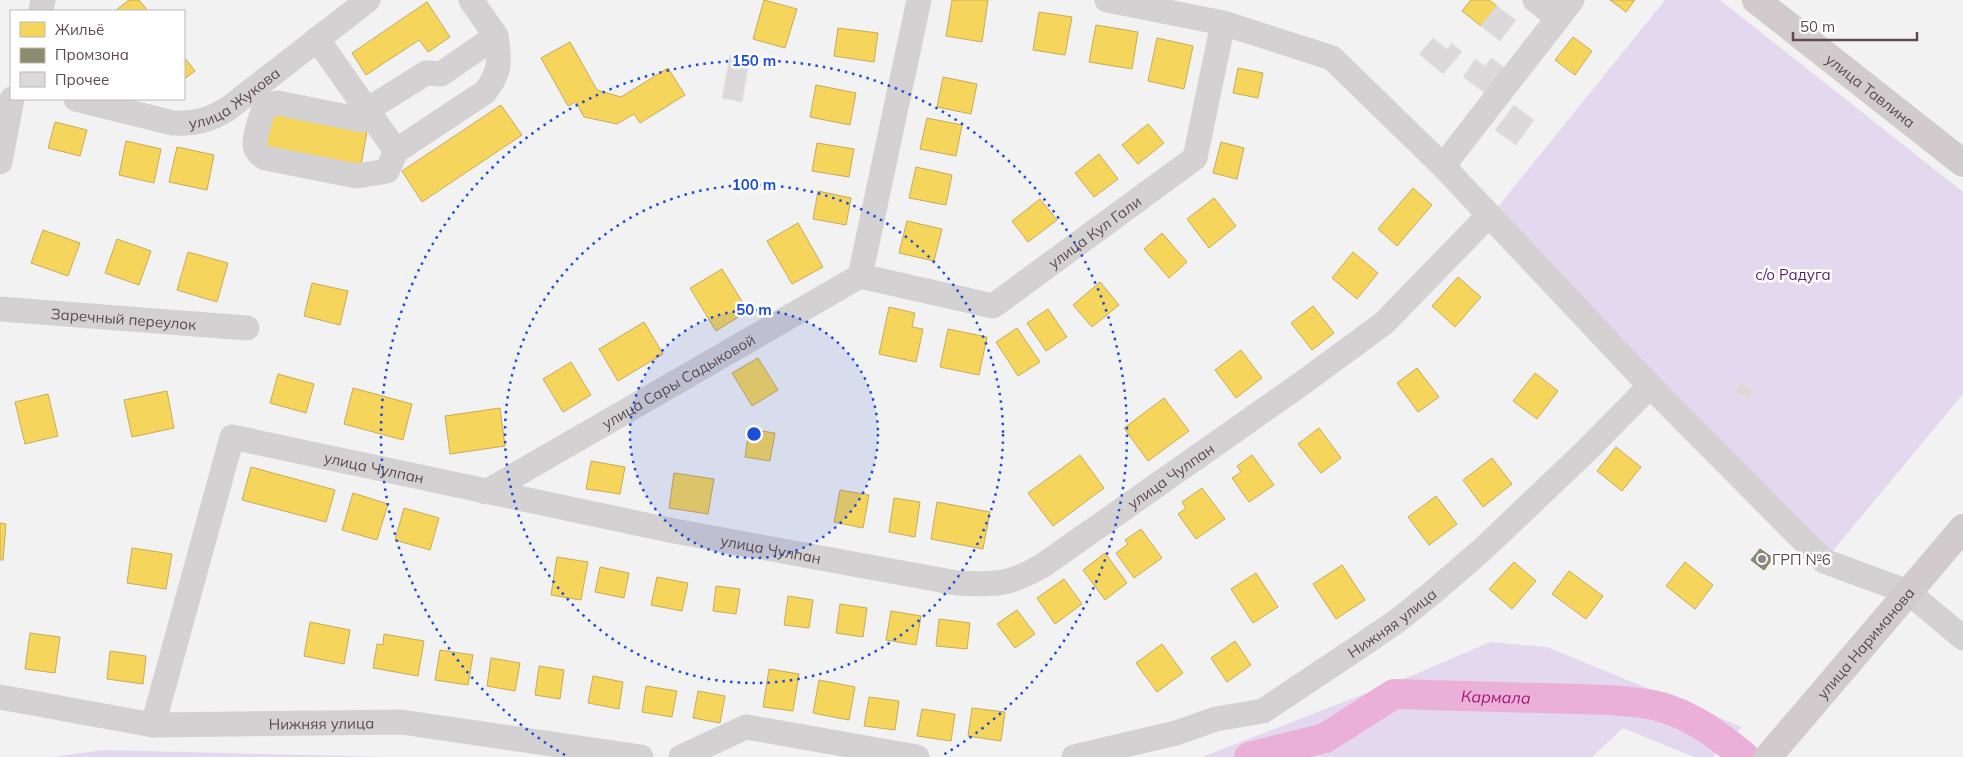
<svg xmlns="http://www.w3.org/2000/svg" width="1963" height="757" font-family="Mulish,sans-serif">
<rect width="100%" height="100%" fill="#f2f2f2"/>
<path fill="#e4d8ef" d="M1665,0H1720L1963,192V394L1831,553L1640,362L1497,208Z
M1490,642L1547,647L1742,727L1713,757H1694L1623,728L1592,757H1202L1418,673Z
M103,750L392,757H52Z"/>
<path fill="#f6d55c" stroke="#c8ab59" d="M129,0H139L148,11H115Z
M764,0L797,9L785,48L753,39Z
M952,0H988L982,42L946,36Z
M1471,0H1489L1497,6L1481,26L1462,11Z
M1610,0H1635L1626,12Z
M427,2L450,37L428,52L419,40L366,75L352,53Z
M1039,12L1072,17L1065,55L1033,50Z
M1096,25L1138,32L1132,69L1089,62Z
M838,28L878,33L874,62L834,56Z
M1573,37L1592,51L1575,75L1555,60Z
M1157,38L1193,46L1184,89L1148,81Z
M570,42L597,90L621,97L668,68L685,95L640,123L634,114L617,124L584,117L576,102L568,106L541,58Z
M184,57L195,71L184,79Z
M1238,68L1263,73L1258,98L1233,93Z
M943,77L977,84L971,114L937,107Z
M816,85L856,93L850,125L810,117Z
M501,105L522,135L422,202L402,171Z
M270,113L367,131L361,165L264,147Z
M927,118L962,125L956,156L920,149Z
M55,122L87,130L80,156L48,148Z
M1148,124L1164,143L1138,164L1122,145Z
M126,141L161,149L154,183L119,175Z
M1221,142L1244,148L1237,179L1213,173Z
M817,143L854,149L849,177L812,171Z
M177,147L214,155L207,190L169,182Z
M1099,154L1118,179L1094,197L1075,173Z
M916,167L952,175L946,205L909,198Z
M1413,188L1432,205L1397,246L1378,229Z
M818,191L851,198L846,225L813,219Z
M1214,198L1236,226L1209,248L1187,219Z
M1040,199L1057,220L1028,242L1012,221Z
M907,221L942,229L934,261L899,253Z
M798,223L823,267L792,284L767,241Z
M43,230L80,243L68,276L31,263Z
M1162,233L1187,262L1169,278L1144,249Z
M117,239L151,251L139,285L105,273Z
M188,252L228,263L217,302L177,290Z
M1353,252L1378,273L1357,299L1332,278Z
M722,269L748,311L716,331L690,288Z
M1458,277L1481,297L1455,327L1432,306Z
M1100,282L1119,305L1092,327L1073,305Z
M312,283L348,291L340,325L304,316Z
M1313,306L1334,333L1312,350L1291,323Z
M889,307L915,313L912,327L923,329L916,362L879,354Z
M1048,309L1067,337L1046,351L1027,323Z
M644,322L663,354L618,381L599,349Z
M1017,328L1040,362L1018,376L996,342Z
M948,329L987,337L979,375L940,367Z
M1241,350L1262,378L1236,398L1215,370Z
M758,358L778,390L752,406L732,373Z
M571,362L591,395L563,412L543,379Z
M1417,368L1439,397L1418,412L1397,383Z
M1535,373L1558,391L1537,419L1513,401Z
M278,374L314,384L306,413L270,403Z
M353,388L412,404L403,440L344,424Z
M167,391L174,428L132,437L124,400Z
M48,394L58,436L25,444L15,402Z
M1164,398L1189,431L1148,461L1124,428Z
M500,408L505,446L450,454L445,416Z
M1319,428L1341,458L1321,473L1298,444Z
M749,429L775,433L770,461L745,457Z
M1616,447L1641,467L1622,491L1597,471Z
M1080,455L1104,488L1053,526L1028,493Z
M1252,455L1274,485L1249,502L1232,478L1241,472L1237,466Z
M1492,458L1512,484L1483,507L1463,480Z
M591,461L625,467L620,494L586,489Z
M251,467L335,490L326,522L242,500Z
M674,473L714,479L708,514L669,508Z
M1202,488L1225,519L1196,539L1178,514L1186,508L1182,502Z
M840,490L869,495L863,528L834,522Z
M353,493L388,504L377,540L342,530Z
M1436,496L1457,524L1429,545L1408,517Z
M894,498L920,502L915,537L889,532Z
M937,502L990,512L983,549L931,539Z
M404,508L439,518L430,550L395,540Z
M0,523L6,524L3,560H0Z
M1141,529L1162,558L1134,578L1116,553L1128,544L1125,540Z
M132,548L172,554L166,589L127,583Z
M1105,553L1127,583L1105,600L1083,570Z
M557,557L588,562L581,600L551,595Z
M1514,562L1536,581L1512,609L1489,589Z
M1685,562L1713,585L1695,609L1666,586Z
M1342,565L1365,600L1336,619L1313,584Z
M600,567L629,573L624,598L595,592Z
M1569,571L1603,596L1586,619L1552,594Z
M1256,573L1278,607L1253,623L1231,589Z
M657,577L688,583L682,611L651,605Z
M1064,579L1082,604L1055,624L1037,598Z
M716,586L740,589L736,614L713,611Z
M788,596L813,600L809,628L784,625Z
M840,604L867,608L863,637L836,633Z
M1017,610L1035,634L1015,648L997,624Z
M891,611L921,616L916,645L886,640Z
M939,619L970,623L967,649L936,646Z
M310,622L350,630L344,664L304,656Z
M30,633L60,637L55,673L25,669Z
M384,634L424,641L418,676L373,668L377,644L383,645Z
M1235,641L1251,665L1227,682L1211,658Z
M1162,644L1183,673L1157,692L1136,663Z
M440,650L473,655L468,685L435,680Z
M110,651L146,656L143,684L107,679Z
M491,658L520,663L515,691L487,686Z
M539,666L564,670L560,699L535,695Z
M769,669L799,674L793,711L763,707Z
M593,676L623,682L619,709L588,703Z
M819,680L855,687L849,720L813,713Z
M646,686L677,691L672,717L642,712Z
M698,691L725,696L720,723L693,718Z
M869,697L899,701L895,730L864,726Z
M972,708L1005,712L1001,741L968,736Z
M922,709L955,714L951,741L917,736Z"/>
<path fill="#8c8c6e" stroke="#7e7866" d="M1760,549L1773,558L1764,570L1751,560Z"/>
<g fill="none" stroke-linecap="round" stroke-linejoin="round">
<path stroke="#eab0d7" stroke-width="30" id="s1" d="M1249,757L1325,738L1394,694L1611,700C1628,702 1645,702 1661,707C1693,716 1719,736 1745,757"/>
</g>
<path fill="#dcd9da" stroke="#e5e3e4" d="M1497,6L1516,20L1500,41L1481,26Z
M1433,38L1447,49L1452,43L1462,52L1443,74L1419,54Z
M730,55L750,58L742,102L722,98Z
M1491,58L1505,68L1486,94L1463,77L1475,59L1485,66Z
M1514,105L1534,120L1516,145L1495,130Z
M1741,381L1754,391L1747,400L1734,390Z"/>
<g fill="none" stroke-linecap="round" stroke-linejoin="round">
<g stroke="#d4d1d2" stroke-width="25">
<path d="M1107,0L1223,23L1332,58L1443,166L1650,386L1824,561L1908,592L1963,638"/>
<path d="M1535,0L1558,18"/>
<path d="M41,11L43,0"/>
<path d="M317,39L396,151L387,171L357,176L265,158C260,155 256,152 255,145C255,136 261,112 267,105L278,103L362,120L368,115L367,110L426,73L441,74L496,36L471,0"/>
<path id="s2" d="M76,99L173,123C195,124 211,120 229,108L368,0"/>
<path d="M396,151L485,92C501,72 500,60 496,36"/>
<path d="M0,162L12,99"/>
<path d="M1443,166L1572,0"/>
<path id="s3" d="M860,276L993,306L1195,158L1223,23"/>
<path id="s4" d="M0,309L247,328"/>
<path id="s5" d="M486,492L860,276L919,0"/>
<path id="s6" d="M0,697L153,725L401,722L641,757"/>
<path id="s7" d="M153,725L232,437L674,531L957,583C995,585 1009,585 1042,566L1301,384L1384,323L1489,215"/>
<path d="M681,757L746,727L917,757"/>
<path id="s8" d="M1074,757L1176,733L1216,719L1263,711L1359,647L1397,621L1432,593L1483,549L1586,451L1650,386"/>
</g>
<g stroke="#d1cbcd" stroke-width="28">
<path id="s9" d="M1756,0L1963,163"/>
<path id="s10" d="M1768,757L1963,528"/>
</g>
</g>
<circle cx="754" cy="434" r="124" fill="#1d4ed8" fill-opacity=".12"/>
<g fill="none" stroke="#1d4ed8" stroke-width="2.5" stroke-dasharray="2.5 5">
<circle cx="754" cy="434" r="124"/>
<circle cx="754" cy="434" r="249"/>
<path d="M565 755A373 373 0 1 1 943 755"/>
</g>
<circle fill="#91858a" stroke="#fff" stroke-width="2" cx="1762" cy="559" r="5"/>
<g text-anchor="middle" dominant-baseline="central" stroke-width="5" stroke-linejoin="round" paint-order="stroke">
<g font-size="15" fill="#5d4a52" stroke="#fff">
<text stroke="none"><textPath href="#s9" startOffset="146">улица Тавлина</textPath></text>
<text stroke="none"><textPath href="#s2" startOffset="168">улица Жукова</textPath></text>
<text stroke="none"><textPath href="#s3" startOffset="262">улица Кул Гали</textPath></text>
<text stroke="none"><textPath href="#s4" startOffset="124">Заречный переулок</textPath></text>
<text stroke="none"><textPath href="#s5" startOffset="222">улица Сары Садыковой</textPath></text>
<text stroke="none"><textPath href="#s7" startOffset="444">улица Чулпан</textPath></text>
<text stroke="none"><textPath href="#s7" startOffset="1284">улица Чулпан</textPath></text>
<text stroke="none"><textPath href="#s7" startOffset="849">улица Чулпан</textPath></text>
<text stroke="none"><textPath href="#s8" startOffset="351">Нижняя улица</textPath></text>
<text stroke="none"><textPath href="#s10" startOffset="150">улица Нариманова</textPath></text>
<text stroke="none"><textPath href="#s6" startOffset="324">Нижняя улица</textPath></text>
</g>
<g font-size="15" fill="#561e7a" stroke="#fff">
<text x="1793" y="274">с/о Радуга</text>
</g>
<g font-size="15" fill="#5d4a52" stroke="#fff" text-anchor="start">
<text x="1772" y="559">ГРП №6</text>
</g>
<g font-size="16" font-style="italic" fill="#a31776" stroke="#fff">
<text stroke="none"><textPath href="#s1" startOffset="262">Кармала</textPath></text>
</g>
</g>
<circle cx="754" cy="434" r="8" fill="#1d4ed8" stroke="#fff" stroke-width="2.5"/>
<g font-size="15" text-anchor="middle" font-weight="bold" fill="#1d4ed8" stroke="#fff" stroke-width="5" stroke-linejoin="round" paint-order="stroke">
<text x="754" y="66">150 m</text>
<text x="754" y="190">100 m</text>
<text x="754" y="315">50 m</text>
</g>
<rect x="10" y="10" width="175" height="90" fill="#ffffff" stroke="#beb7ba"/>
<rect x="20" y="22" width="25" height="15" fill="#f6d55c" stroke="#beb7ba"/>
<text x="55" y="35" font-size="15" fill="#5d4a52">Жильё</text>
<rect x="20" y="48" width="25" height="15" fill="#8c8c6e" stroke="#beb7ba"/>
<text x="55" y="60" font-size="15" fill="#5d4a52">Промзона</text>
<rect x="20" y="72" width="25" height="15" fill="#dcd9da" stroke="#beb7ba"/>
<text x="55" y="85" font-size="15" fill="#5d4a52">Прочее</text>
<path d="M1793 32v8h124v-8" fill="none" stroke="#5d4a52" stroke-width="2.5"/>
<text x="1800" y="32" font-size="15" fill="#5d4a52" stroke="#ffffff" stroke-width="4" paint-order="stroke">50 m</text>
</svg>
